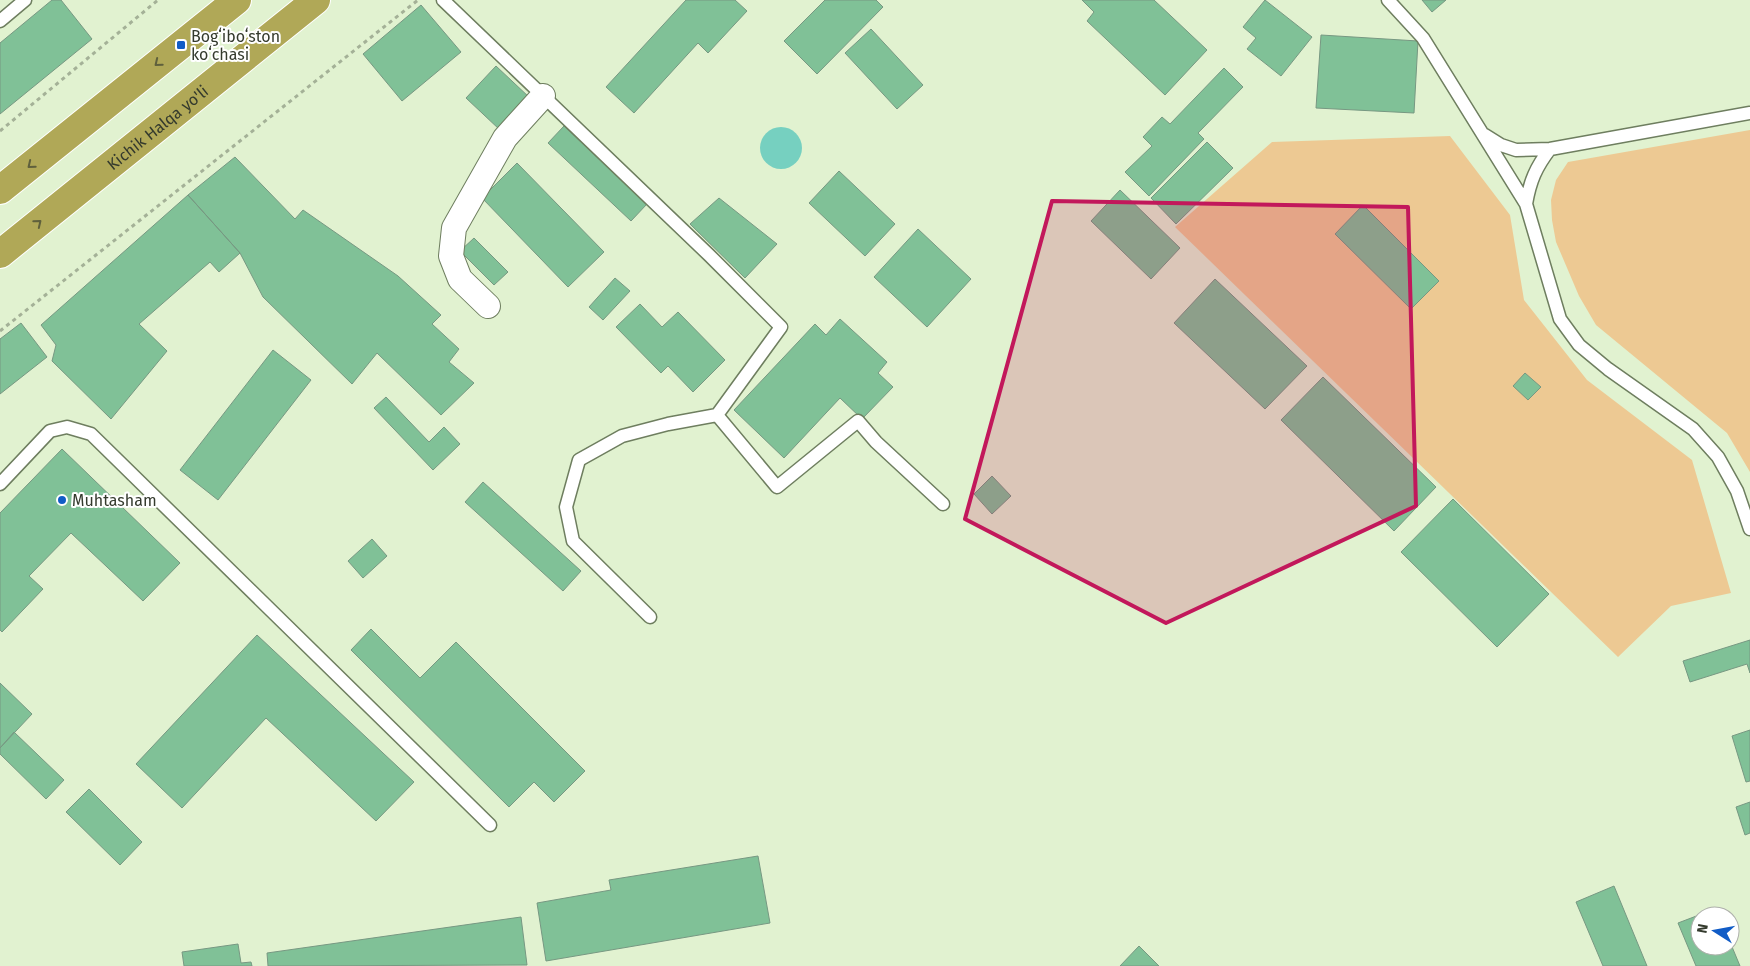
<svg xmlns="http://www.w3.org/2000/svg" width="1750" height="966" font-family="'Fira Sans',sans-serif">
<rect width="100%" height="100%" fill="#e1f2d0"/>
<path fill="#edc993" d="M1750,130V472L1727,433L1596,325L1579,296L1556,242L1552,220L1551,200L1556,180L1568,162Z
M1450,136L1510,215L1524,300L1587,380L1692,460L1731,593L1671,606L1618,657L1175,227L1272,142Z"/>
<path fill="#76d0c0" d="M760 148a21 21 0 1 1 42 0a21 21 0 1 1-42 0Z"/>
<path fill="#80c197" stroke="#779882" d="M52,0H61L92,39L0,114V43Z
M686,0H735L747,11L708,53L698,43L634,113L606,87Z
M825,0H876L883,7L817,74L784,41Z
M1082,0H1154L1207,50L1165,95L1087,21L1094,12Z
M1265,0L1312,37L1281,76L1247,49L1256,38L1243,27Z
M1422,0H1446L1432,12Z
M421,5L461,52L402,101L363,54Z
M871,29L923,85L897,109L845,53Z
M1321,35L1418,41L1414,113L1316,108Z
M496,66L530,98L500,130L466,98Z
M1224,68L1243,87L1198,133L1204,139L1149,196L1125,172L1152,146L1143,137L1162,117L1170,124Z
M564,126L647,204L631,221L548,143Z
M1207,142L1233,168L1176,224L1151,198Z
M235,157L295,219L303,210L398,276L441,315L432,324L459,349L449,362L474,383L441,415L377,353L352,384L263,297L240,253L188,195Z
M517,163L604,252L568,287L482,198Z
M839,171L895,224L865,256L809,203Z
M1120,190L1180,248L1151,279L1091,221Z
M188,195L240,253L219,272L210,262L139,324L167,351L111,419L52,361L56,345L41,325Z
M719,198L777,244L745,278L690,224Z
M1363,205L1439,281L1411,309L1335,234Z
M918,229L971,279L927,327L874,277Z
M474,238L508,272L494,285L460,251Z
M615,278L630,291L603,320L589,307Z
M1215,279L1307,366L1265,409L1174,323Z
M640,304L662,327L678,312L725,360L693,392L668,366L661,373L616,327Z
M840,319L887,362L878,373L893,387L862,419L840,398L784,458L734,410L815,324L826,335Z
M21,323L47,357L0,394V339Z
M273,350L311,380L218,500L180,470Z
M1525,373L1541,387L1528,400L1513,386Z
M1323,377L1436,487L1394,531L1281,420Z
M386,397L429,442L444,427L460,444L433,470L374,408Z
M62,449L180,563L143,601L71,533L29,576L43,589L2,632L0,630V513Z
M992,476L1011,496L992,514L974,494Z
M483,482L581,571L563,591L465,502Z
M1453,499L1549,594L1497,647L1401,552Z
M372,539L387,556L363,578L348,561Z
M371,629L420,678L456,642L585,771L554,802L534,782L509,807L351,650Z
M257,635L414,782L376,821L266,718L182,808L136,764Z
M1750,640V673L1747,664L1690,682L1683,661Z
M0,683L32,714L0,748Z
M1750,730V781L1746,782L1732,736Z
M14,732L64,780L46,799L0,754V748Z
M89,789L142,842L120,865L66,812Z
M1750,802V833L1745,835L1736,807Z
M758,856L770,923L546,961L537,903L611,890L609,880Z
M1614,886L1647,966H1603L1576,902Z
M1699,915L1700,946H1730V942L1740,966H1696L1678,923Z
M521,917L527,965L268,966L267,953Z
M238,944L241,963L251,962L252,966H184L182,952Z
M1139,946L1159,966H1120Z"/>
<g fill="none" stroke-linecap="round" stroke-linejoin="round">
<defs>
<path id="service" d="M443,0L709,255L781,327L717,415L777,487L858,421L876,442L943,504
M1388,0L1423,38L1526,204L1560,319L1579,345L1608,369L1693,429L1718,457L1737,491L1750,529
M0,21L25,0
M1485,135L1501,145L1516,150L1550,149L1750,113
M1526,204C1530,181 1536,167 1550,149
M0,484L50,431L67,427L91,434L490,825
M650,617L573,541L566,507L579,460L622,436L668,424L717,415"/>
<path id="minor" d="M488,306L460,279L451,256L454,228L505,138L543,96"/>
<g id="trunk">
<path d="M0,190L237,0"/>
<path id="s1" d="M0,254L316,0"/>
</g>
</defs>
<use href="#service" stroke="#6e7e5f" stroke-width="15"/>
<use href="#minor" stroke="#6e7e5f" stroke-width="26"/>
<use href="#trunk" stroke="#fff" stroke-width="30"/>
<path stroke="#a4b197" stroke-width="3" stroke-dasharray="4 4" stroke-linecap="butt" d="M0,131L158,0
M0,331L418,0"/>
<use href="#service" stroke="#fff" stroke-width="12"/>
<use href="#minor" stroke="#fff" stroke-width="24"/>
<use href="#trunk" stroke="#b0a857" stroke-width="28"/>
</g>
<defs><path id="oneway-chevron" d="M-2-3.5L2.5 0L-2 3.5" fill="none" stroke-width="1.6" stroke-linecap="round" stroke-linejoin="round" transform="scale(1.25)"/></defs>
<g stroke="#5f603c">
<use href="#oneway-chevron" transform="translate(158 63) rotate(141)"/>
<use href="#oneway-chevron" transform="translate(31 165) rotate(141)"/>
<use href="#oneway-chevron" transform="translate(38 223) rotate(-39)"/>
</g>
<path fill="#c2185b" fill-opacity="0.2" stroke="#c2185b" stroke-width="4" stroke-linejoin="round" d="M1052,201L1408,207L1416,506L1166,623L965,519Z"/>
<g fill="#115cc6" stroke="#fff" stroke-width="2">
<rect x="176" y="40" width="10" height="10" rx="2.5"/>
<circle cx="62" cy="500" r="5"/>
</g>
<g text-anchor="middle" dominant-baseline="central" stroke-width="4" stroke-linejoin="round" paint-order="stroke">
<g font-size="16" fill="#343a2d" stroke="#fff" text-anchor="start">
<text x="191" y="36">Bogʻiboʻston<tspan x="191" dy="18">koʻchasi</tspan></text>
<text x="72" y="500">Muhtasham</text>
</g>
<g font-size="16" fill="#343a2d" stroke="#fff">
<text stroke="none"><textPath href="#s1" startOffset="202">Kichik Halqa yo'li</textPath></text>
</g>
</g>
<g transform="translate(1715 931) rotate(281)"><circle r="24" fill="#ffffff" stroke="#aeb0ab"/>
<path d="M0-4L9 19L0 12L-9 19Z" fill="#115cc6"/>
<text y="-8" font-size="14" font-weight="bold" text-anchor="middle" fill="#343a2d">N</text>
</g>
</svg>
